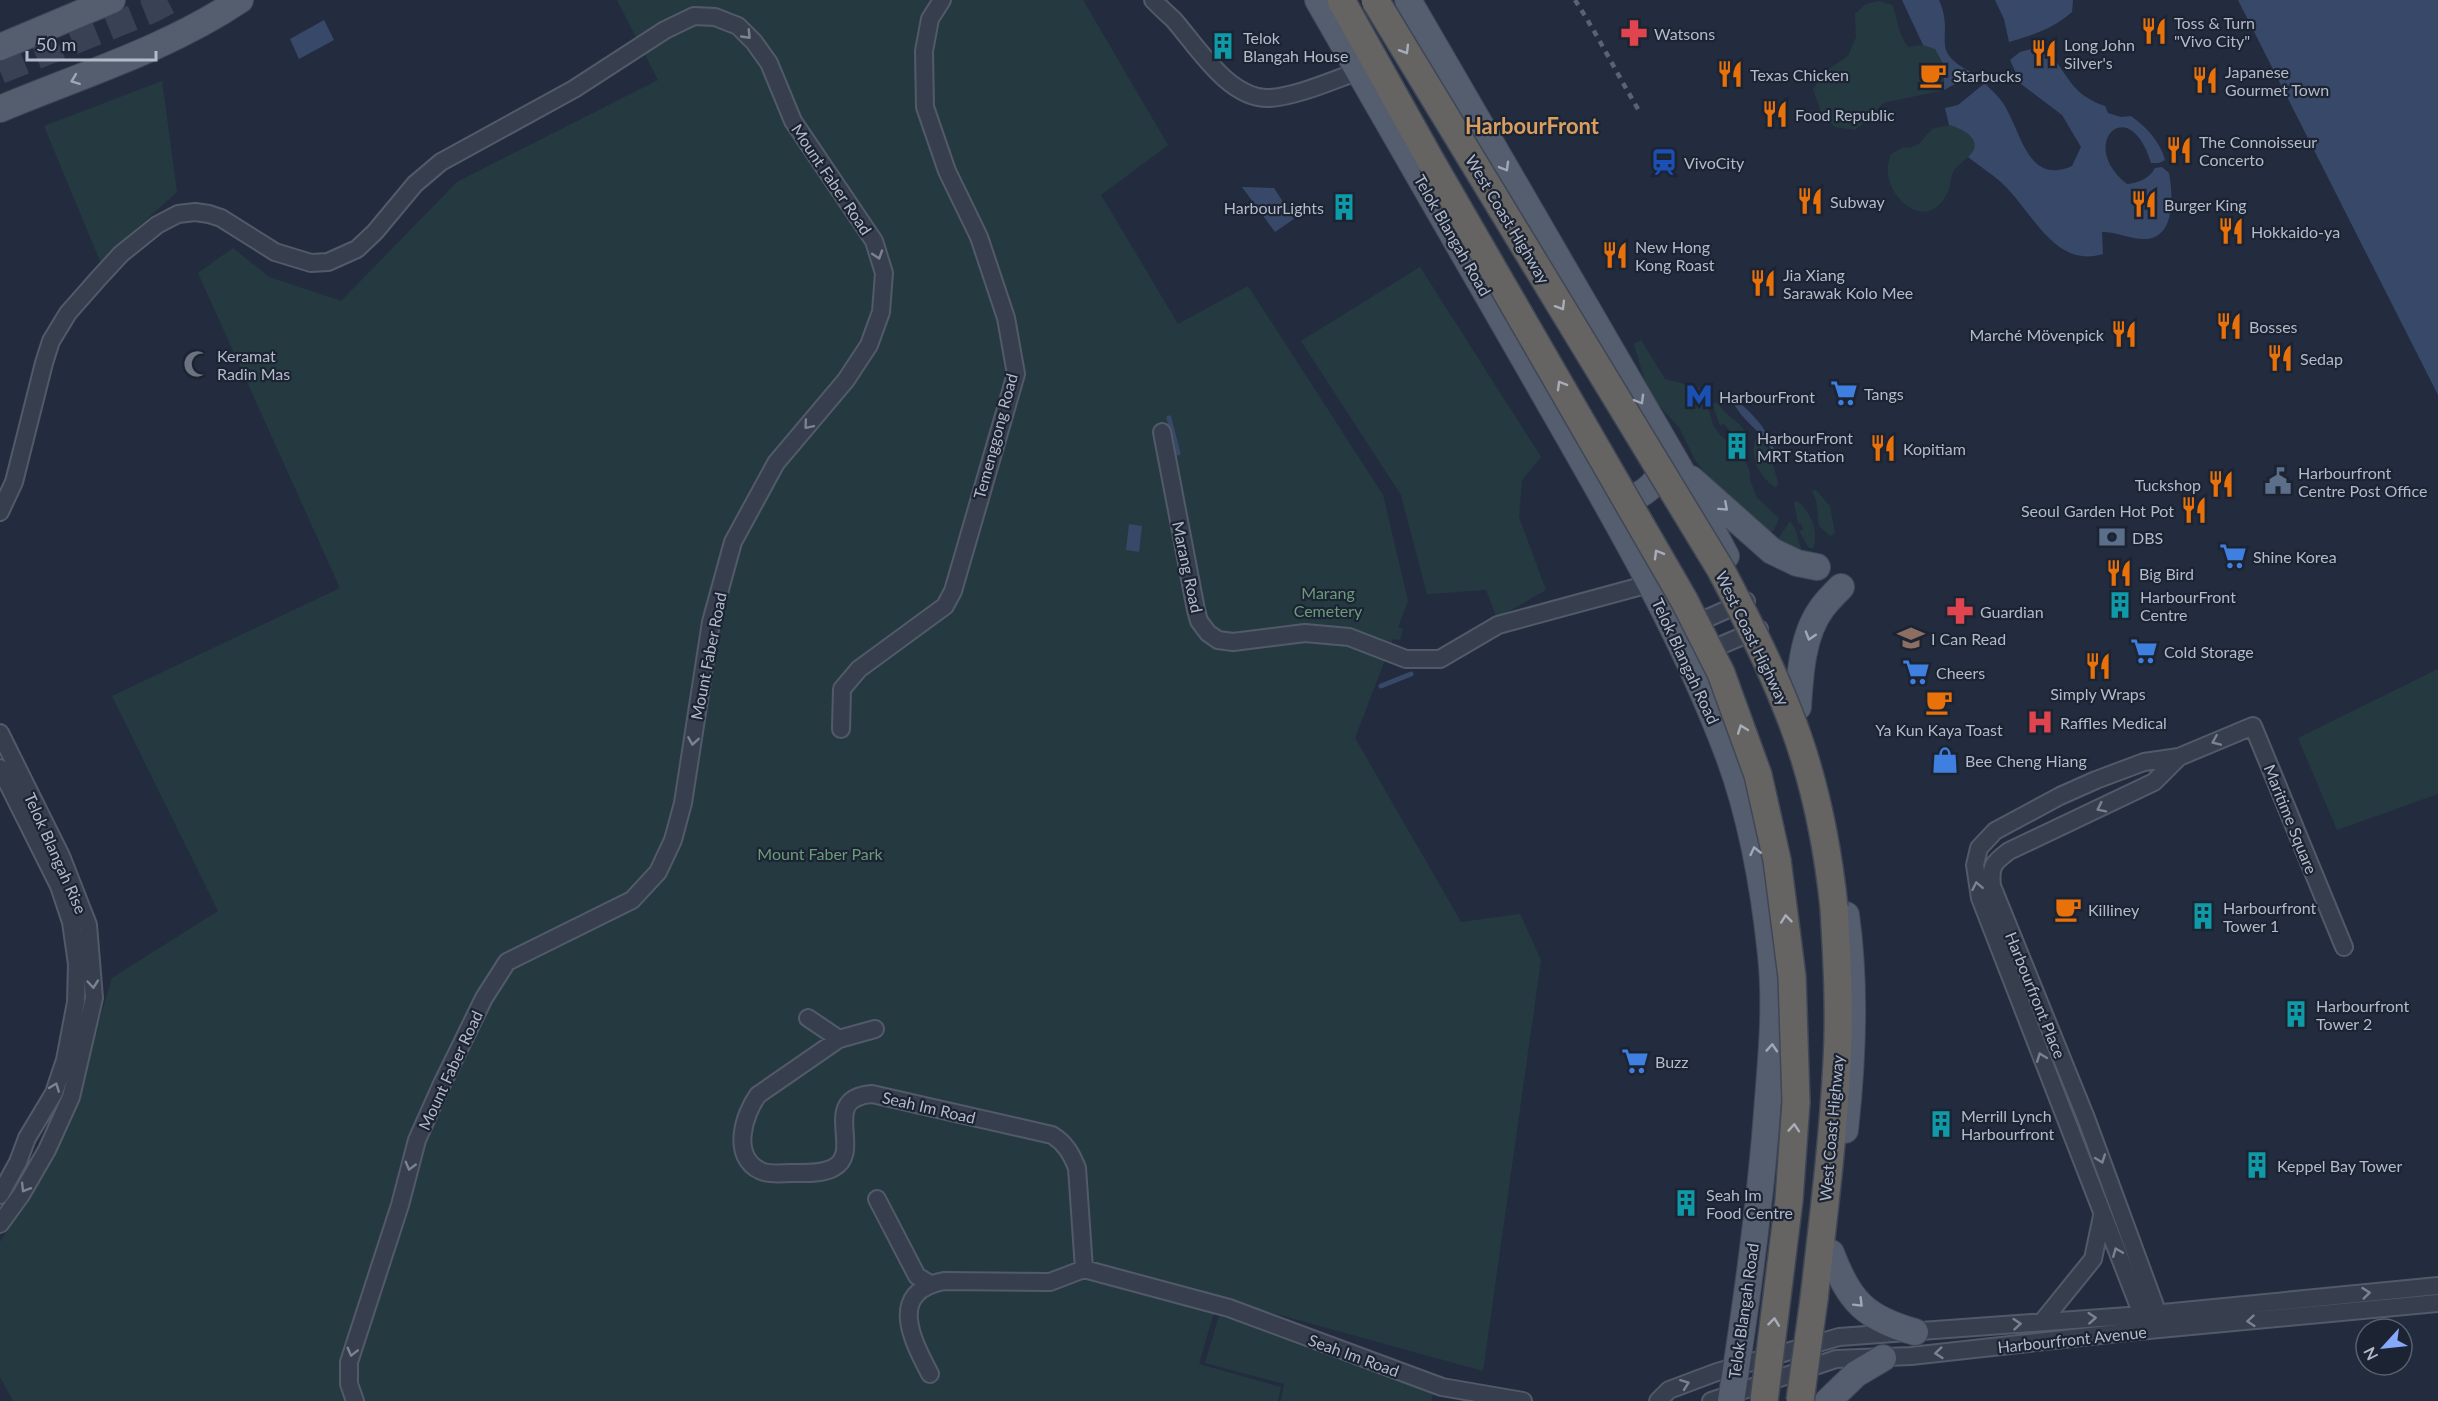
<svg xmlns="http://www.w3.org/2000/svg" width="2438" height="1401" font-family="Lato,sans-serif">
<rect width="100%" height="100%" fill="#232c3f"/>
<path fill="#253a40" d="M617,0H1083L1168,145L1101,195L1178,324L1248,286L1383,495L1408,601L1398,627L1403,629L1400,640L1393,639L1355,738L1461,922L1520,914L1541,960L1483,1371L1218,1298L1199,1364L1281,1387L1278,1401H13L0,1377V1242L66,1130L112,978L218,911L112,696L340,588L198,273L233,248L269,277L341,301L457,182L658,80Z
M1879,1L1892,5C1899,22 1897,31 1908,47L1923,45L1935,49L1948,73L1944,75V90L1883,103L1869,119L1855,130L1835,127L1822,114L1813,89L1826,71L1848,56L1856,37L1855,14L1866,4Z
M162,81L177,192L100,261L44,126Z
M1949,125C1962,128 1985,139 1971,154C1966,160 1959,164 1954,170C1950,177 1951,185 1948,192C1934,220 1911,216 1895,193C1887,181 1886,167 1891,154L1904,147L1910,148L1920,143L1932,129Z
M1420,267L1541,457L1522,480L1519,517L1546,590L1497,618L1486,590L1427,594L1401,495L1301,341Z
M1641,340L1665,379L1703,389L1713,425L1721,436L1739,450L1749,469L1750,480L1757,498L1779,518L1774,530L1763,537L1714,484L1695,460L1679,427L1649,395L1634,344Z
M1712,403H1718C1725,417 1743,421 1747,437L1745,442L1734,440L1727,435L1731,432L1723,423L1720,426Z
M1760,438L1769,450L1778,483L1776,488C1760,477 1750,460 1755,440Z
M1816,490L1830,506L1835,533L1830,536L1819,526L1816,500L1812,491Z
M1797,501C1811,511 1819,532 1813,548H1809L1799,531L1803,530L1801,523L1798,524L1794,503Z
M1790,521L1795,528L1803,556L1790,551L1778,539Z
M2438,669V794L2337,830L2298,738Z
M1219,1316L1437,1382L1431,1401H1281L1284,1384L1205,1363Z"/>
<path fill="#384868" d="M1902,0H1939C1956,38 1926,50 1973,73L1971,75L1944,90V75L1948,73L1935,49L1923,45Z
M1995,0H2073L2072,12C2051,30 2035,34 2009,42L2004,19Z
M2238,0H2438V395Z
M324,20L334,40L299,59L290,39Z
M2035,48L2047,50C2069,75 2070,94 2105,106L2108,113L2121,117L2131,116C2146,127 2160,141 2165,160L2159,163H2151C2129,90 2076,145 2127,184C2138,183 2150,178 2155,168L2162,167L2169,173C2173,193 2176,240 2144,239C2130,239 2117,232 2102,232L2103,254C2056,269 2032,212 2004,185C1993,174 1980,167 1968,157C1986,141 1964,129 1949,125L1945,108L1958,105L1985,83C1992,91 2001,98 2006,108C2022,136 2029,185 2072,166L2081,147L2062,115L2021,84L2010,60L2020,52Z
M1242,187L1274,188L1294,219L1275,232Z
M1731,396C1749,410 1766,426 1774,449L1772,452C1765,431 1739,422 1731,396Z
M1129,524L1142,526L1139,552L1126,550Z"/>
<g fill="none" stroke-linecap="round" stroke-linejoin="round">
<path stroke="#384868" stroke-width="5" d="M1169,418L1178,453
M1381,686L1411,674"/>
<path stroke="#394154" stroke-width="26" stroke-dasharray="26 13" stroke-linecap="butt" d="M0,71L152,10L171,0"/>
<defs>
<path id="minor" d="M1153,0C1159,6 1166,13 1173,19C1197,46 1229,100 1270,98C1298,96 1333,80 1359,71
M1162,432L1196,610L1199,621L1208,633L1218,640L1233,642L1305,633L1349,637L1406,659H1440L1498,625L1649,584
M0,512L14,482L44,363L51,341L68,313L98,279L121,254L157,225L178,214L195,212L209,214L221,218L275,252L311,263L328,262L357,249L375,232L415,184L441,162L574,89L665,30L694,16L715,17L738,26L754,42L769,63L793,121L874,241L884,273L881,312L869,345L846,380L776,463L733,542L711,622L683,803L673,840L658,872L632,900L507,962L484,998L441,1086L417,1140L400,1205L349,1362V1384L355,1401
M1690,626L1746,601
M1703,653L1759,629
M841,729L842,689L859,669L945,606L953,591L1016,374L1006,318L979,237L947,171L925,107L924,51L930,19L942,0
M0,733L61,856L88,925L94,998L71,1097L47,1150L21,1195L0,1224
M0,768L59,886L71,922L77,964L76,1002L65,1060L54,1093L27,1138L18,1162L0,1195
M808,1018L839,1039
M875,1029L839,1039L758,1095C744,1114 730,1157 761,1171C770,1175 782,1173 792,1173C805,1173 821,1174 833,1168C865,1152 818,1098 872,1094L1052,1135C1065,1143 1071,1153 1077,1168L1084,1269
M877,1199L917,1276L930,1284
M2042,1322L2093,1259L2102,1216
M2161,1322L2086,1118L1992,886C1990,866 1993,863 2009,851L2154,782L2179,757
M2148,1330L1980,898L1975,865L1979,848L1995,831L2060,796L2096,780L2144,762L2179,757L2253,726L2344,947
M930,1374C912,1340 887,1292 944,1281L1050,1282L1084,1269L1229,1308L1442,1387L1523,1401
M1658,1401L1669,1390L1717,1372L1839,1337L2142,1315L2438,1286
M1711,1401L1836,1359L1911,1356L2127,1332L2438,1303"/>
<path id="primary" d="M1318,0C1389,122 1459,246 1530,369C1601,494 1677,619 1728,754C1752,818 1764,888 1771,955C1776,1003 1772,1051 1768,1099C1761,1200 1747,1301 1731,1401
M1408,0L1680,469L1726,556
M0,47L112,0
M0,109C81,75 167,49 240,0
M1691,479L1772,551L1797,563L1817,567
M1605,493C1609,495 1615,498 1619,499C1643,501 1665,477 1667,454
M1798,707C1800,675 1802,635 1822,608C1827,601 1834,594 1841,587
M1845,1130C1853,1058 1856,986 1846,915
M1831,1253C1849,1301 1865,1318 1915,1332
M1828,1401L1856,1374L1883,1358"/>
<path id="trunk" d="M1341,0L1432,163
M1814,1299C1823,1220 1833,1142 1837,1062C1840,1011 1837,959 1834,907"/>
</defs>
<use href="#minor" stroke="#525a69" stroke-width="20"/>
<use href="#primary" stroke="#404857" stroke-width="28"/>
<use href="#trunk" stroke="#3f4756" stroke-width="30"/>
<use href="#minor" stroke="#373f4e" stroke-width="16"/>
<use href="#primary" stroke="#555e6f" stroke-width="26"/>
<use href="#trunk" stroke="#656462" stroke-width="27"/>
<path stroke="#596276" stroke-width="4.5" stroke-dasharray="6 6" stroke-linecap="butt" d="M1575,0C1599,37 1618,76 1641,114"/>
<defs>
<path id="trunk-bridge" d="M1375,0L1721,570C1745,616 1769,662 1788,711C1813,773 1827,841 1834,907
M1432,163L1684,600L1721,673L1758,775L1777,860L1792,977L1796,1102L1789,1200L1764,1401
M1800,1401L1814,1299"/>
</defs>
<use href="#trunk-bridge" stroke="#3f4756" stroke-width="30" stroke-linecap="butt"/>
<use href="#trunk-bridge" stroke="#656462" stroke-width="27"/>
</g>
<defs><path id="oneway-chevron" d="M-2-3.5L2.5 0L-2 3.5" fill="none" stroke-width="1.6" stroke-linecap="round" stroke-linejoin="round" transform="scale(1.5)"/></defs>
<g stroke="#7b8392">
<use href="#oneway-chevron" transform="translate(747 35) rotate(46)"/>
<use href="#oneway-chevron" transform="translate(878 255) rotate(72)"/>
<use href="#oneway-chevron" transform="translate(808 425) rotate(130)"/>
<use href="#oneway-chevron" transform="translate(693 741) rotate(99)"/>
<use href="#oneway-chevron" transform="translate(2216 741) rotate(157)"/>
<use href="#oneway-chevron" transform="translate(2101 808) rotate(154)"/>
<use href="#oneway-chevron" transform="translate(1977 886) rotate(-101)"/>
<use href="#oneway-chevron" transform="translate(93 984) rotate(85)"/>
<use href="#oneway-chevron" transform="translate(2041 1057) rotate(-111)"/>
<use href="#oneway-chevron" transform="translate(55 1087) rotate(-69)"/>
<use href="#oneway-chevron" transform="translate(2101 1159) rotate(70)"/>
<use href="#oneway-chevron" transform="translate(410 1166) rotate(105)"/>
<use href="#oneway-chevron" transform="translate(25 1188) rotate(121)"/>
<use href="#oneway-chevron" transform="translate(2117 1252) rotate(-112)"/>
<use href="#oneway-chevron" transform="translate(2366 1293) rotate(-6)"/>
<use href="#oneway-chevron" transform="translate(2092 1318) rotate(-4)"/>
<use href="#oneway-chevron" transform="translate(2251 1321) rotate(175)"/>
<use href="#oneway-chevron" transform="translate(2017 1324) rotate(-5)"/>
<use href="#oneway-chevron" transform="translate(352 1352) rotate(104)"/>
<use href="#oneway-chevron" transform="translate(1939 1353) rotate(174)"/>
<use href="#oneway-chevron" transform="translate(1685 1384) rotate(-20)"/>
</g>
<g stroke="#a7adba">
<use href="#oneway-chevron" transform="translate(1405 50) rotate(59)"/>
<use href="#oneway-chevron" transform="translate(1561 306) rotate(59)"/>
<use href="#oneway-chevron" transform="translate(1561 385) rotate(-120)"/>
<use href="#oneway-chevron" transform="translate(1658 554) rotate(-120)"/>
<use href="#oneway-chevron" transform="translate(1742 729) rotate(-110)"/>
<use href="#oneway-chevron" transform="translate(1786 919) rotate(-96)"/>
<use href="#oneway-chevron" transform="translate(1794 1128) rotate(-86)"/>
<use href="#oneway-chevron" transform="translate(1774 1322) rotate(-83)"/>
</g>
<g stroke="#a0a8b7">
<use href="#oneway-chevron" transform="translate(75 80) rotate(159)"/>
<use href="#oneway-chevron" transform="translate(1505 167) rotate(60)"/>
<use href="#oneway-chevron" transform="translate(1640 400) rotate(60)"/>
<use href="#oneway-chevron" transform="translate(1724 507) rotate(42)"/>
<use href="#oneway-chevron" transform="translate(1810 636) rotate(107)"/>
<use href="#oneway-chevron" transform="translate(1755 851) rotate(-103)"/>
<use href="#oneway-chevron" transform="translate(1772 1048) rotate(-86)"/>
<use href="#oneway-chevron" transform="translate(1859 1303) rotate(45)"/>
</g>
<defs>
<symbol id="restaurant-bare" viewBox="-9 -9 18 18"><path d="M-5-6h1v4h1v-4h1v4h1v-4h1v5L-1.5 .5V6h-2V.5L-5-1ZM5-6V6H3V1.5H1.5Q1.5-4 5-6Z" fill="#e8710a" stroke="#1c2433" stroke-width="2.5" paint-order="stroke"/></symbol>
<symbol id="pharmacy-bare" viewBox="-9 -9 18 18"><path d="M-2-6h4v4h4v4h-4v4h-4v-4h-4v-4h4Z" fill="#e0444e" stroke="#1c2433" stroke-width="2.5" paint-order="stroke"/></symbol>
<symbol id="building-bare" viewBox="-9 -9 18 18"><path d="M-4-6H4V6H1V3H-1V6H-4ZM-2.5-4.3h1.7v1.8h-1.7ZM.8-4.3h1.7v1.8H.8ZM-2.5-1h1.7V.8h-1.7ZM.8-1h1.7V.8H.8Z" fill="#0f9aa8" stroke="#1c2433" stroke-width="2.5" paint-order="stroke"/></symbol>
<symbol id="cafe-bare" viewBox="-9 -9 18 18"><path d="M-5.5-4.5H6V0H3Q3 3.5 0 3.5H-2.5Q-5.5 3.5-5.5 0ZM3-3.2v2h1.7v-2ZM-6 4.5H4V6H-6Z" fill="#e8710a" stroke="#1c2433" stroke-width="2.5" paint-order="stroke"/></symbol>
<symbol id="station-bare" viewBox="-9 -9 18 18"><path d="M-3-6H3Q5-6 5-4V2Q5 4 3 4L4.5 6H3L1.5 4h-3L-3 6H-4.5L-3 4Q-5 4-5 2V-4Q-5-6-3-6ZM-3.5-4v3h7v-3ZM-3.5 1v1.5H-2V1ZM2 1v1.5H3.5V1Z" fill="#1a4fb4" stroke="#1c2433" stroke-width="2.5" paint-order="stroke"/></symbol>
<symbol id="mosque-bare" viewBox="-9 -9 18 18"><path d="M3.5-4.9A6 6 0 1 0 3.5 4.9A5 5 0 1 1 3.5-4.9Z" fill="#6b7280" stroke="#1c2433" stroke-width="2.5" paint-order="stroke"/></symbol>
<symbol id="supermarket-bare" viewBox="-9 -9 18 18"><path d="M-6-5.5h2.5l.6 2H6L4.5 2H-2.5L-4.4-4H-6ZM-1.5 3.2a1.3 1.3 0 1 0 .1 0ZM3 3.2a1.3 1.3 0 1 0 .1 0Z" fill="#3f7fe0" stroke="#1c2433" stroke-width="2.5" paint-order="stroke"/></symbol>
<symbol id="metro-bare" viewBox="-9 -9 18 18"><path d="M-5.5 5V-5H-3L0 0L3-5H5.5V5H3V-.5L0 4L-3-.5V5Z" fill="#1a4fb4" stroke="#1c2433" stroke-width="2.5" paint-order="stroke"/></symbol>
<symbol id="civic-bare" viewBox="-9 -9 18 18"><path d="M-.6-6.5H3V-4.5H.6V-3L4-1V1h2V6H-6V1h2V-1L-.6-3ZM-1.2 2.5V6h2.4V2.5Z" fill="#5c6f8a" stroke="#1c2433" stroke-width="2.5" paint-order="stroke"/></symbol>
<symbol id="bank-bare" viewBox="-9 -9 18 18"><path d="M-6-4H6V4H-6ZM0-2.3a2.3 2.3 0 1 0 0 4.6a2.3 2.3 0 1 0 0-4.6Z" fill="#5c6f8a" stroke="#1c2433" stroke-width="2.5" paint-order="stroke"/></symbol>
<symbol id="school-bare" viewBox="-9 -9 18 18"><path d="M0-5L7-2L0 1L-7-2ZM-4 1L0 2.5L4 1V4Q0 6-4 4Z" fill="#8d6e63" stroke="#1c2433" stroke-width="2.5" paint-order="stroke"/></symbol>
<symbol id="hospital-bare" viewBox="-9 -9 18 18"><path d="M-5-5h3v3.5h4V-5h3V5h-3V1.5h-4V5h-3Z" fill="#e0444e" stroke="#1c2433" stroke-width="2.5" paint-order="stroke"/></symbol>
<symbol id="shop-bare" viewBox="-9 -9 18 18"><path d="M-5-2.5h2.3a2.7 3.5 0 0 1 5.4 0H5L5.5 6h-11ZM-1.5-2.5h3a1.5 2.3 0 0 0-3 0Z" fill="#3f7fe0" stroke="#1c2433" stroke-width="2.5" paint-order="stroke"/></symbol>
</defs>
<g fill-rule="evenodd">
<use href="#restaurant-bare" x="2135" y="12" width="38" height="38"/>
<use href="#pharmacy-bare" x="1615" y="14" width="38" height="38"/>
<use href="#building-bare" x="1204" y="27" width="38" height="38"/>
<use href="#restaurant-bare" x="2025" y="34" width="38" height="38"/>
<use href="#restaurant-bare" x="1711" y="55" width="38" height="38"/>
<use href="#cafe-bare" x="1914" y="56" width="38" height="38"/>
<use href="#restaurant-bare" x="2186" y="61" width="38" height="38"/>
<use href="#restaurant-bare" x="1756" y="95" width="38" height="38"/>
<use href="#restaurant-bare" x="2160" y="131" width="38" height="38"/>
<use href="#station-bare" x="1645" y="143" width="38" height="38"/>
<use href="#restaurant-bare" x="1791" y="182" width="38" height="38"/>
<use href="#restaurant-bare" x="2125" y="185" width="38" height="38"/>
<use href="#building-bare" x="1325" y="188" width="38" height="38"/>
<use href="#restaurant-bare" x="2212" y="212" width="38" height="38"/>
<use href="#restaurant-bare" x="1596" y="236" width="38" height="38"/>
<use href="#restaurant-bare" x="1744" y="264" width="38" height="38"/>
<use href="#restaurant-bare" x="2210" y="307" width="38" height="38"/>
<use href="#restaurant-bare" x="2105" y="315" width="38" height="38"/>
<use href="#restaurant-bare" x="2261" y="339" width="38" height="38"/>
<use href="#mosque-bare" x="178" y="345" width="38" height="38"/>
<use href="#supermarket-bare" x="1825" y="374" width="38" height="38"/>
<use href="#metro-bare" x="1680" y="377" width="38" height="38"/>
<use href="#building-bare" x="1718" y="427" width="38" height="38"/>
<use href="#restaurant-bare" x="1864" y="429" width="38" height="38"/>
<use href="#civic-bare" x="2259" y="462" width="38" height="38"/>
<use href="#restaurant-bare" x="2202" y="465" width="38" height="38"/>
<use href="#restaurant-bare" x="2175" y="491" width="38" height="38"/>
<use href="#bank-bare" x="2093" y="518" width="38" height="38"/>
<use href="#supermarket-bare" x="2214" y="537" width="38" height="38"/>
<use href="#restaurant-bare" x="2100" y="554" width="38" height="38"/>
<use href="#building-bare" x="2101" y="586" width="38" height="38"/>
<use href="#pharmacy-bare" x="1941" y="592" width="38" height="38"/>
<use href="#school-bare" x="1892" y="619" width="38" height="38"/>
<use href="#supermarket-bare" x="2125" y="632" width="38" height="38"/>
<use href="#restaurant-bare" x="2079" y="647" width="38" height="38"/>
<use href="#supermarket-bare" x="1897" y="653" width="38" height="38"/>
<use href="#cafe-bare" x="1920" y="683" width="38" height="38"/>
<use href="#hospital-bare" x="2021" y="703" width="38" height="38"/>
<use href="#shop-bare" x="1926" y="741" width="38" height="38"/>
<use href="#cafe-bare" x="2049" y="890" width="38" height="38"/>
<use href="#building-bare" x="2184" y="897" width="38" height="38"/>
<use href="#building-bare" x="2277" y="995" width="38" height="38"/>
<use href="#supermarket-bare" x="1616" y="1042" width="38" height="38"/>
<use href="#building-bare" x="1922" y="1105" width="38" height="38"/>
<use href="#building-bare" x="2238" y="1146" width="38" height="38"/>
<use href="#building-bare" x="1667" y="1184" width="38" height="38"/>
</g>
<g text-anchor="middle" dominant-baseline="central" stroke-width="4.5" stroke-linejoin="round" paint-order="stroke">
<g font-size="16" fill="#b3bac9" stroke="#1c2433" text-anchor="start">
<text x="2174" y="22">Toss &amp; Turn<tspan x="2174" dy="18">"Vivo City"</tspan></text>
<text x="1654" y="33">Watsons</text>
<text x="1243" y="37">Telok<tspan x="1243" dy="18">Blangah House</tspan></text>
<text x="2064" y="44">Long John<tspan x="2064" dy="18">Silver's</tspan></text>
<text x="2225" y="71">Japanese<tspan x="2225" dy="18">Gourmet Town</tspan></text>
<text x="1750" y="74">Texas Chicken</text>
<text x="1953" y="75">Starbucks</text>
<text x="1795" y="114">Food Republic</text>
<text x="2199" y="141">The Connoisseur<tspan x="2199" dy="18">Concerto</tspan></text>
<text x="1684" y="162">VivoCity</text>
<text x="1830" y="201">Subway</text>
<text x="2164" y="204">Burger King</text>
<text x="1324" y="207" text-anchor="end">HarbourLights</text>
<text x="2251" y="231">Hokkaido-ya</text>
<text x="1635" y="246">New Hong<tspan x="1635" dy="18">Kong Roast</tspan></text>
<text x="1783" y="274">Jia Xiang<tspan x="1783" dy="18">Sarawak Kolo Mee</tspan></text>
<text x="2249" y="326">Bosses</text>
<text x="2104" y="334" text-anchor="end">Marché Mövenpick</text>
<text x="217" y="355">Keramat<tspan x="217" dy="18">Radin Mas</tspan></text>
<text x="2300" y="358">Sedap</text>
<text x="1864" y="393">Tangs</text>
<text x="1719" y="396">HarbourFront</text>
<text x="1757" y="437">HarbourFront<tspan x="1757" dy="18">MRT Station</tspan></text>
<text x="1903" y="448">Kopitiam</text>
<text x="2298" y="472">Harbourfront<tspan x="2298" dy="18">Centre Post Office</tspan></text>
<text x="2201" y="484" text-anchor="end">Tuckshop</text>
<text x="2174" y="510" text-anchor="end">Seoul Garden Hot Pot</text>
<text x="2132" y="537">DBS</text>
<text x="2253" y="556">Shine Korea</text>
<text x="2139" y="573">Big Bird</text>
<text x="2140" y="596">HarbourFront<tspan x="2140" dy="18">Centre</tspan></text>
<text x="1980" y="611">Guardian</text>
<text x="1931" y="638">I Can Read</text>
<text x="2164" y="651">Cold Storage</text>
<text x="1936" y="672">Cheers</text>
<text x="2098" y="693" text-anchor="middle">Simply Wraps</text>
<text x="2060" y="722">Raffles Medical</text>
<text x="1939" y="729" text-anchor="middle">Ya Kun Kaya Toast</text>
<text x="1965" y="760">Bee Cheng Hiang</text>
<text x="2223" y="907">Harbourfront<tspan x="2223" dy="18">Tower 1</tspan></text>
<text x="2088" y="909">Killiney</text>
<text x="2316" y="1005">Harbourfront<tspan x="2316" dy="18">Tower 2</tspan></text>
<text x="1655" y="1061">Buzz</text>
<text x="1961" y="1115">Merrill Lynch<tspan x="1961" dy="18">Harbourfront</tspan></text>
<text x="2277" y="1165">Keppel Bay Tower</text>
<text x="1706" y="1194">Seah Im<tspan x="1706" dy="18">Food Centre</tspan></text>
</g>
<g font-size="16" fill="#b3bac9" stroke="#1c2433">
<text transform="translate(832 179) rotate(56)">Mount Faber Road</text>
<text transform="translate(1508 219) rotate(59)">West Coast Highway</text>
<text transform="translate(1453 235) rotate(60)">Telok Blangah Road</text>
<text transform="translate(995 436) rotate(-75)">Temenggong Road</text>
<text transform="translate(1188 567) rotate(78)">Marang Road</text>
<text transform="translate(1753 638) rotate(64)">West Coast Highway</text>
<text transform="translate(708 656) rotate(-79)">Mount Faber Road</text>
<text transform="translate(1686 661) rotate(65)">Telok Blangah Road</text>
<text transform="translate(2291 819) rotate(68)">Maritime Square</text>
<text transform="translate(56 853) rotate(66)">Telok Blangah Rise</text>
<text transform="translate(2036 995) rotate(68)">Harbourfront Place</text>
<text transform="translate(450 1070) rotate(-65)">Mount Faber Road</text>
<text transform="translate(929 1107) rotate(13)">Seah Im Road</text>
<text transform="translate(1831 1128) rotate(-85)">West Coast Highway</text>
<text transform="translate(1743 1311) rotate(-82)">Telok Blangah Road</text>
<text transform="translate(2072 1339) rotate(-6)">Harbourfront Avenue</text>
<text transform="translate(1354 1355) rotate(20)">Seah Im Road</text>
</g>
<g font-size="16" fill="#6a9b7a" stroke="#1c2433">
<text x="1328" y="592">Marang<tspan x="1328" dy="18">Cemetery</tspan></text>
<text x="820" y="853">Mount Faber Park</text>
</g>
<g font-size="22" font-weight="bold" fill="#d89f60" stroke="#1c2433">
<text x="1532" y="125">HarbourFront</text>
</g>
</g>
<g transform="translate(2384 1347) rotate(243)"><circle r="28" fill="#1c2433" stroke="#58606f" stroke-width="1.5"/>
<path d="M0-4.5L10 22L0 15L-10 22Z" fill="#87a9fb"/>
<text y="-9" font-size="16" font-weight="bold" text-anchor="middle" fill="#b3bac9">N</text>
</g>
<path d="M27 51v9h129v-9" fill="none" stroke="#b3bac9" stroke-width="3"/>
<text x="36" y="51" font-size="18" fill="#b3bac9" stroke="#1c2433" stroke-width="4.5" paint-order="stroke">50 m</text>
</svg>
